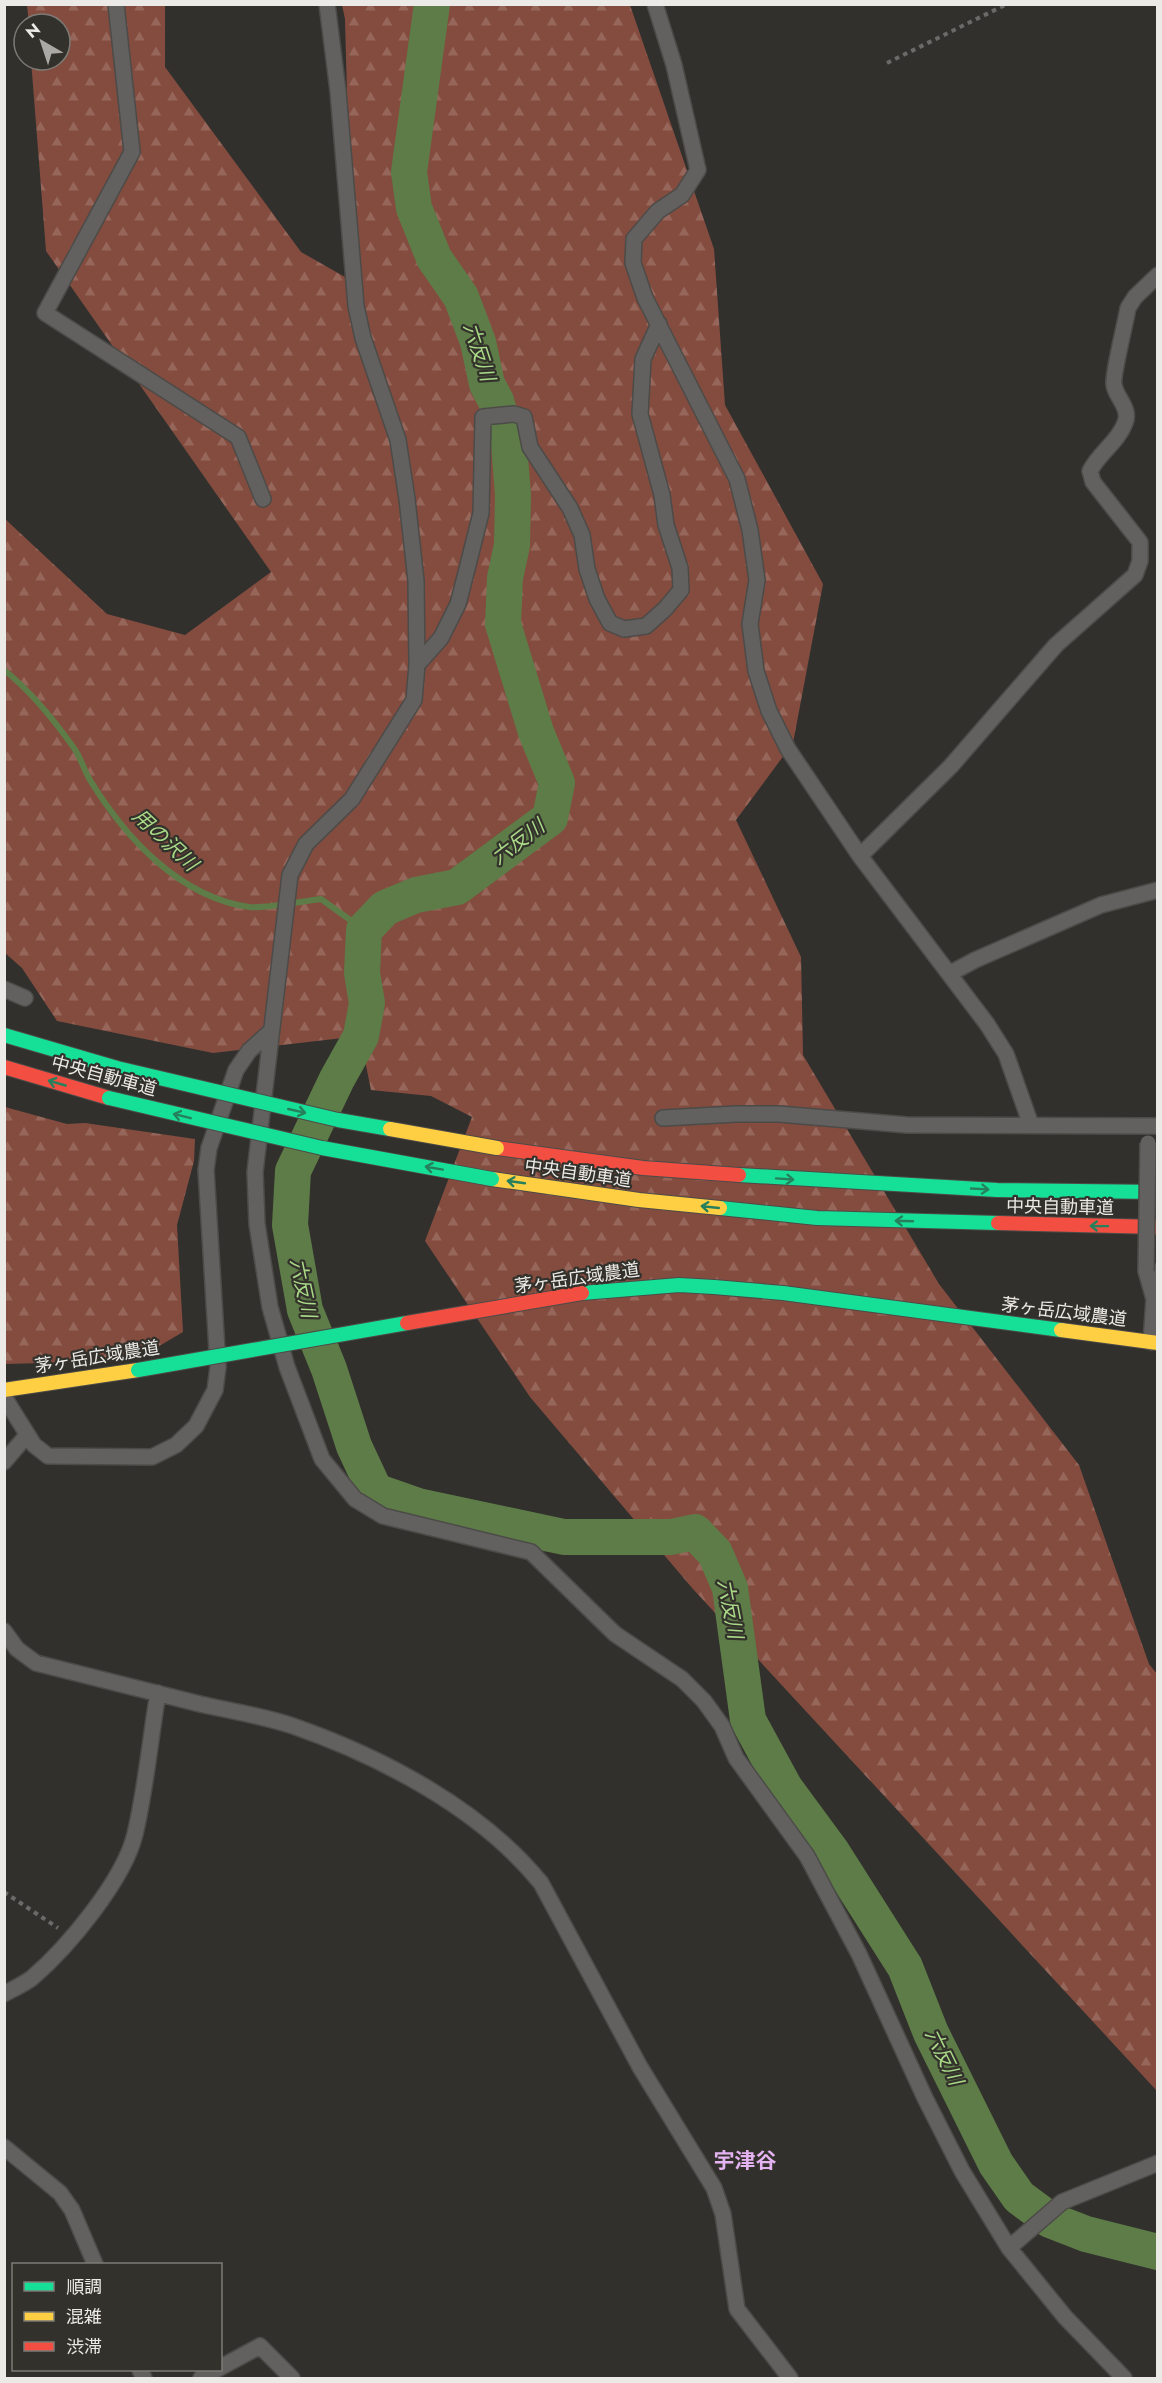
<svg xmlns="http://www.w3.org/2000/svg" width="1162" height="2383" font-family="Jost,'Noto Sans JP',sans-serif">
<defs>
<pattern id="forest-firs" width="22" height="20" patternUnits="userSpaceOnUse" patternTransform="scale(1.5)"><rect width="22" height="20" fill="#844c3f"/><path d="M5 1l3.5 6h-7zM16 11l3.5 6h-7z" fill="#96665b"/></pattern>
</defs>
<rect width="100%" height="100%" fill="#31302d"/>
<path fill="url(#forest-firs)" d="M27,5H165V67L301,252L352,281L345,19L342,5H630L714,249L725,405L823,584L793,743L736,820L801,957L803,1055L939,1284L1079,1465L1149,1664L1157,1674V2091L693,1589L530,1397L425,1241L472,1117L431,1096L371,1090L360,1036L213,1053L57,1021L22,968L5,953L4,518L107,614L185,635L271,572L46,251L31,60H60V24H29Z
M5,1107L67,1124L85,1123L195,1139L194,1161L177,1225L183,1332L154,1349L126,1355L81,1362L5,1364Z"/>
<g fill="none" stroke-linecap="round" stroke-linejoin="round">
<path stroke="#5e7c47" stroke-width="6" d="M4,670C31,691 54,720 74,748C81,758 84,770 90,780C125,837 179,897 249,907C264,909 303,901 321,899L364,930"/>
<path stroke="#5e7c47" stroke-width="36" d="M432,4L409,172L414,208L434,258L461,297L478,342L487,384L496,401L509,444L513,495L512,545L505,578L503,624L536,732L557,783L550,818L457,887L416,895L385,908L364,930L362,973L367,1003L361,1036L337,1079L293,1171L290,1225L305,1310L329,1369L354,1446L375,1491L418,1506L564,1537H671L695,1532L715,1553L730,1588L748,1720L785,1788L832,1852L905,1967L931,2033L996,2164L1019,2197L1050,2220L1086,2234L1158,2252"/>
<defs>
<path id="street" d="M116,4L132,152L45,313L238,437L263,499
M327,4L338,91L356,306L363,338L398,440L407,499L416,581L417,665L414,700L352,799L306,844L290,875L255,1172L257,1224L270,1307L287,1367L322,1459L355,1499L383,1516L531,1552L615,1634L682,1679L704,1701L722,1726L736,1758L807,1856L859,1954L925,2098L962,2171L1009,2248L1065,2317L1124,2378
M655,4L674,65L698,170L682,195L658,211L634,239L633,263L645,298L737,479L750,530L757,580L750,624L756,671L769,711L788,749L860,856L987,1024L1006,1054L1031,1125
M417,665L441,638L458,604L467,569L481,513L483,417L514,414L524,417L530,447L570,508L582,535L587,569L597,599L610,623L624,629L646,626L665,609L681,590L680,568L666,525L662,495L640,414L643,359L659,324
M860,856L951,766L1056,645L1135,575L1140,561V542L1093,482L1090,471C1099,453 1118,442 1125,423C1131,408 1116,398 1114,385C1112,376 1126,321 1128,308L1135,297L1158,275
M949,974L975,960L1101,905L1158,890
M4,989L25,998
M663,1118L736,1114H779L907,1125L1158,1126
M1151,1342L1154,1299L1146,1271L1158,1272
M4,1397L34,1445L48,1456L152,1457L176,1445L196,1426L215,1390L218,1367L206,1170L209,1148L236,1070L249,1051L271,1031
M4,1462L27,1435
M4,1631L17,1649L36,1663C90,1676 145,1690 200,1704C231,1711 263,1716 293,1726C382,1757 481,1809 541,1883L640,2067L714,2188L723,2214L737,2309L790,2378
M4,1994C13,1989 24,1984 32,1978C68,1947 124,1880 135,1834C146,1788 150,1740 158,1693
M4,2147L60,2193L72,2210L95,2264
M1009,2248L1062,2202L1158,2163
M140,2370L144,2378
M201,2378L260,2346L292,2378"/>
<path id="fast" d="M4,1035L117,1068
M739,1175L997,1190L1158,1192
M720,1208L817,1218L998,1223
M582,1293L679,1285L714,1287L783,1293L1061,1330"/>
<path id="slow" d="M492,1179L639,1200L720,1208
M1061,1330L1158,1343
M4,1390L138,1370"/>
<path id="jam" d="M4,1067L109,1098
M497,1148L643,1168L739,1175
M998,1223L1158,1227"/>
</defs>
<use href="#street" stroke="#4c4b48" stroke-width="18"/>
<use href="#fast" stroke="#4c4b48" stroke-width="16"/>
<use href="#slow" stroke="#4c4b48" stroke-width="16"/>
<use href="#jam" stroke="#4c4b48" stroke-width="16"/>
<path stroke="#6a6a68" stroke-width="4" stroke-dasharray="4.5 4.5" stroke-linecap="butt" d="M887,63L1007,4
M4,1892L58,1928"/>
<use href="#street" stroke="#626160" stroke-width="15"/>
<use href="#fast" stroke="#16e098" stroke-width="14"/>
<use href="#slow" stroke="#ffcf43" stroke-width="14"/>
<use href="#jam" stroke="#f24e42" stroke-width="14"/>
<defs>
<path id="street-bridge" d="M1146,1271L1148,1143"/>
<path id="fast-bridge" d="M117,1068L338,1120L390,1129
M109,1098L322,1148L492,1179
M138,1370L407,1323"/>
<path id="slow-bridge" d="M390,1129L497,1148"/>
<path id="jam-bridge" d="M407,1323L582,1293"/>
</defs>
<use href="#street-bridge" stroke="#4c4b48" stroke-width="18" stroke-linecap="butt"/>
<use href="#fast-bridge" stroke="#4c4b48" stroke-width="16" stroke-linecap="butt"/>
<use href="#slow-bridge" stroke="#4c4b48" stroke-width="16" stroke-linecap="butt"/>
<use href="#jam-bridge" stroke="#4c4b48" stroke-width="16" stroke-linecap="butt"/>
<use href="#street-bridge" stroke="#626160" stroke-width="15"/>
<use href="#fast-bridge" stroke="#16e098" stroke-width="14"/>
<use href="#slow-bridge" stroke="#ffcf43" stroke-width="14"/>
<use href="#jam-bridge" stroke="#f24e42" stroke-width="14"/>
</g>
<defs><path id="oneway-shaft" d="M-6 0H5M1.5-3L5.5 0L1.5 3" fill="none" stroke-width="1.6" stroke-linecap="round" stroke-linejoin="round" transform="scale(1.5)"/></defs>
<g stroke="#26805c">
<use href="#oneway-shaft" transform="translate(57 1083) rotate(-164)"/>
<use href="#oneway-shaft" transform="translate(297 1111) rotate(13)"/>
<use href="#oneway-shaft" transform="translate(182 1116) rotate(-166)"/>
<use href="#oneway-shaft" transform="translate(434 1168) rotate(-170)"/>
<use href="#oneway-shaft" transform="translate(785 1179) rotate(4)"/>
<use href="#oneway-shaft" transform="translate(516 1182) rotate(-172)"/>
<use href="#oneway-shaft" transform="translate(980 1189) rotate(3)"/>
<use href="#oneway-shaft" transform="translate(710 1207) rotate(-174)"/>
<use href="#oneway-shaft" transform="translate(904 1221) rotate(-178)"/>
<use href="#oneway-shaft" transform="translate(1099 1226) rotate(-179)"/>
</g>
<g text-anchor="middle" dominant-baseline="central" stroke-width="4.5" stroke-linejoin="round" paint-order="stroke">
<g font-size="18" fill="#eceae6" stroke="#33312b">
<text transform="translate(104 1076) rotate(15)">中央自動車道</text>
<text transform="translate(578 1173) rotate(8)">中央自動車道</text>
<text transform="translate(1060 1207) rotate(1)">中央自動車道</text>
<text transform="translate(577 1278) rotate(-8)">茅ヶ岳広域農道</text>
<text transform="translate(1064 1312) rotate(7)">茅ヶ岳広域農道</text>
<text transform="translate(97 1357) rotate(-9)">茅ヶ岳広域農道</text>
</g>
<g font-size="20" font-style="italic" fill="#a9d987" stroke="#33312b">
<text transform="translate(479 352) rotate(72)">六反川</text>
<text transform="translate(165 840) rotate(43)">用の沢川</text>
<text transform="translate(518 842) rotate(-37)">六反川</text>
<text transform="translate(303 1288) rotate(78)">六反川</text>
<text transform="translate(730 1609) rotate(79)">六反川</text>
<text transform="translate(944 2057) rotate(64)">六反川</text>
</g>
<g font-size="21" font-weight="bold" fill="#e4b3f1" stroke="#33312b">
<text x="745" y="2161">宇津谷</text>
</g>
</g>
<rect width="1162" height="2383" fill="none" stroke="#eceae6" stroke-width="12"/>
<rect x="12" y="2263" width="210" height="108" fill="#33312b" stroke="#7d7b76" stroke-width="1.5"/>
<rect x="24" y="2282" width="30" height="9" fill="#16e098" stroke="#7d7b76" stroke-width="1.5"/>
<text x="66" y="2293" font-size="18" fill="#eceae6">順調</text>
<rect x="24" y="2312" width="30" height="9" fill="#ffcf43" stroke="#7d7b76" stroke-width="1.5"/>
<text x="66" y="2323" font-size="18" fill="#eceae6">混雑</text>
<rect x="24" y="2342" width="30" height="9" fill="#f24e42" stroke="#7d7b76" stroke-width="1.5"/>
<text x="66" y="2353" font-size="18" fill="#eceae6">渋滞</text>
<g transform="translate(42 42) rotate(321)"><circle r="28" fill="#33312b" stroke="#7d7b76" stroke-width="1.5"/>
<path d="M0-4.5L10 22L0 15L-10 22Z" fill="#aba9a5"/>
<text y="-9" font-size="16" font-weight="bold" text-anchor="middle" fill="#eceae6">N</text>
</g>
</svg>
